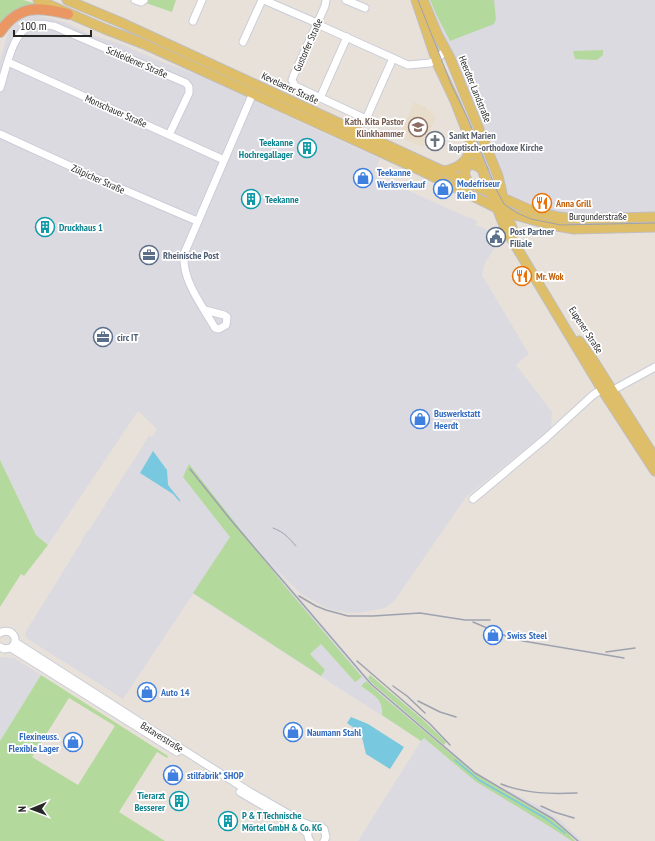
<svg xmlns="http://www.w3.org/2000/svg" width="655" height="841" font-family="'PT Sans Narrow',sans-serif">
<rect width="100%" height="100%" fill="#e8e1da"/>
<path fill="#dcdae1" d="M427,0H655V215H617L602,213L573,215L561,214L545,209L510,195L503,184Z
M33,15L50,18L67,23L89,34L118,43L165,63L177,67L200,76L380,159L374,175L469,218V217L477,221L476,225L492,232L493,230L500,235L503,234L506,239L495,247L484,265L482,275L529,354L516,365L552,412L551,428L466,497L395,600L385,608L364,612L351,613L337,611L326,608L301,594L270,563L361,671L383,693L476,772L496,784L542,808L560,820L582,841H358L421,741L193,594L123,699L26,638L25,634L28,628L82,541V539L87,531L89,530L149,436L152,437L157,429L138,411L48,545L36,535L0,460V61L6,39L11,28L22,19Z
M0,657L14,658L41,675L0,741Z"/>
<path fill="#e8ddcb" d="M414,102L426,107L427,110L434,112L432,116L436,117L423,147L399,137Z"/>
<path fill="#b4d99c" fill-rule="evenodd" d="M0,0H23L40,5L0,27Z
M147,0H176L172,12L146,3Z
M430,0H494L496,19L494,24L450,41L436,14Z
M603,50V55L597,60L575,59L573,51Z
M0,460L36,535L48,545L24,576L21,574L0,607Z
M189,464L284,585L362,677L355,682L321,644L310,654L325,670L321,676L193,593L230,537L183,477Z
M41,675L168,756L167,758L157,752L119,812L165,841H0V741ZM69,698L115,726L78,785L32,757Z
M370,675L422,719L446,742L444,745L372,683L368,678Z
M366,681L381,695L475,774L553,820L566,831L575,841H572L544,823L475,781L424,738L421,741L382,715C384,699 372,694 361,686Z"/>
<path fill="#78c8df" d="M153,451L167,470L168,485L180,500V502L173,494L140,473Z
M351,717L368,724L404,747L390,769L366,754L361,733L347,723Z"/>
<g fill="none" stroke-linecap="round" stroke-linejoin="round">
<path stroke="#78c8df" stroke-width="1.5" d="M455,760L479,780L545,818L565,833"/>
<defs>
<path id="minor" d="M135,0L141,2L144,0
M264,0L317,23
M326,0L325,6L293,77L292,80L295,86L366,119L393,58
M346,0L365,8
M193,21L202,0
M317,24L408,65L430,63L436,60L446,50
M243,42L262,0
M8,62L224,160
M0,88C6,70 12,31 32,25C40,23 47,25 54,26L186,83L189,87V93L169,135
M320,98L347,37
M0,134L94,177L197,221
M205,310L224,315L227,317L226,325L219,329L215,328C202,305 182,281 184,254L253,93
M473,499L546,438L593,395L599,391L615,389L655,367
M0,633C11,627 21,639 11,648L4,649L0,647
M15,642L177,746L250,792L304,823L312,826
M11,648L177,752
M240,792L301,828L307,833
M310,841C303,830 315,820 324,829L326,837L324,841"/>
<path id="major" d="M38,0L105,29L144,44L422,171L499,209L519,216L551,225L574,229L655,227
M67,0L122,23L482,189L528,209L558,217L578,219L655,217
M416,0L438,65L455,101L505,228L603,391L655,471
M423,0L438,36L450,58L498,176L507,215L514,233
M443,171C459,169 472,159 470,142
M469,183C458,170 470,157 483,170
M579,341L591,357L655,458"/>
<path id="highway" d="M0,32C19,4 39,7 68,14"/>
</defs>
<use href="#minor" stroke="#c9ccd7" stroke-width="9"/>
<use href="#major" stroke="#bebebe" stroke-width="11"/>
<use href="#highway" stroke="#bebebe" stroke-width="12"/>
<use href="#minor" stroke="#fff" stroke-width="7"/>
<use href="#major" stroke="#dfbe69" stroke-width="9"/>
<use href="#highway" stroke="#ea9763" stroke-width="10"/>
<path stroke="#9ea1af" stroke-width="1" d="M418,0L451,84L468,119L497,191L504,204L517,213L531,219L561,225L655,223
M489,233L490,231
M273,528C284,532 289,538 296,546"/>
<path stroke="#9ea1af" stroke-width="1.5" d="M190,469L230,519L371,684L475,773L553,819L578,841
M299,596L316,606L326,610L348,616H373L420,613L465,620H490
M473,622L506,636L523,641L624,658
M606,652L635,648
M357,661L430,724L450,745
M393,686L407,696L425,713
M418,701L440,712L456,717
M501,784C526,794 551,794 577,793
M541,806L554,812L574,818"/>
</g>
<defs>
<symbol id="school-ring" viewBox="-11 -11 22 22"><circle r="9.5" fill="#fff" stroke="#8d6e63" stroke-width="1.5"/><path d="M0-5L7-2L0 1L-7-2ZM-4 1L0 2.5L4 1V4Q0 6-4 4Z" fill="#8d6e63"/></symbol>
<symbol id="church-ring" viewBox="-11 -11 22 22"><circle r="9.5" fill="#fff" stroke="#6b7280" stroke-width="1.5"/><path d="M-1.2-6h2.4v3.5h3.3v2.4h-3.3V6h-2.4V-.1h-3.3v-2.4h3.3Z" fill="#6b7280"/></symbol>
<symbol id="building-ring" viewBox="-11 -11 22 22"><circle r="9.5" fill="#fff" stroke="#0f9aa8" stroke-width="1.5"/><path d="M-4-6H4V6H1V3H-1V6H-4ZM-2.5-4.3h1.7v1.8h-1.7ZM.8-4.3h1.7v1.8H.8ZM-2.5-1h1.7V.8h-1.7ZM.8-1h1.7V.8H.8Z" fill="#0f9aa8"/></symbol>
<symbol id="shop-ring" viewBox="-11 -11 22 22"><circle r="9.5" fill="#fff" stroke="#3f7fe0" stroke-width="1.5"/><path d="M-5-2.5h2.3a2.7 3.5 0 0 1 5.4 0H5L5.5 6h-11ZM-1.5-2.5h3a1.5 2.3 0 0 0-3 0Z" fill="#3f7fe0"/></symbol>
<symbol id="restaurant-ring" viewBox="-11 -11 22 22"><circle r="9.5" fill="#fff" stroke="#e8710a" stroke-width="1.5"/><path d="M-5-6h1v4h1v-4h1v4h1v-4h1v5L-1.5 .5V6h-2V.5L-5-1ZM5-6V6H3V1.5H1.5Q1.5-4 5-6Z" fill="#e8710a"/></symbol>
<symbol id="civic-ring" viewBox="-11 -11 22 22"><circle r="9.5" fill="#fff" stroke="#5c6f8a" stroke-width="1.5"/><path d="M-.6-6.5H3V-4.5H.6V-3L4-1V1h2V6H-6V1h2V-1L-.6-3ZM-1.2 2.5V6h2.4V2.5Z" fill="#5c6f8a"/></symbol>
<symbol id="office-ring" viewBox="-11 -11 22 22"><circle r="9.5" fill="#fff" stroke="#5c6f8a" stroke-width="1.5"/><path d="M-6-3h4V-5.5h4V-3h4V5H-6ZM-1-4.5V-3h2v-1.5ZM-6 0V1H6V0Z" fill="#5c6f8a"/></symbol>
</defs>
<g fill-rule="evenodd">
<use href="#school-ring" x="407" y="116" width="22" height="22"/>
<use href="#church-ring" x="424" y="130" width="22" height="22"/>
<use href="#building-ring" x="296" y="137" width="22" height="22"/>
<use href="#shop-ring" x="352" y="167" width="22" height="22"/>
<use href="#shop-ring" x="432" y="178" width="22" height="22"/>
<use href="#building-ring" x="240" y="188" width="22" height="22"/>
<use href="#restaurant-ring" x="531" y="192" width="22" height="22"/>
<use href="#building-ring" x="34" y="216" width="22" height="22"/>
<use href="#civic-ring" x="485" y="226" width="22" height="22"/>
<use href="#office-ring" x="138" y="244" width="22" height="22"/>
<use href="#restaurant-ring" x="511" y="265" width="22" height="22"/>
<use href="#office-ring" x="92" y="326" width="22" height="22"/>
<use href="#shop-ring" x="409" y="408" width="22" height="22"/>
<use href="#shop-ring" x="482" y="624" width="22" height="22"/>
<use href="#shop-ring" x="136" y="681" width="22" height="22"/>
<use href="#shop-ring" x="282" y="721" width="22" height="22"/>
<use href="#shop-ring" x="62" y="731" width="22" height="22"/>
<use href="#shop-ring" x="162" y="764" width="22" height="22"/>
<use href="#building-ring" x="168" y="790" width="22" height="22"/>
<use href="#building-ring" x="217" y="810" width="22" height="22"/>
</g>
<g text-anchor="middle" dominant-baseline="central" stroke-width="3.5" stroke-linejoin="round" paint-order="stroke">
<g font-size="10" fill="#272727" stroke="#fff">
<text transform="translate(308 45) rotate(-66)">Gustorfer Straße</text>
<text transform="translate(137 62) rotate(23)">Schleidener Straße</text>
<text transform="translate(290 88) rotate(25)">Kevelaerer Straße</text>
<text transform="translate(475 89) rotate(68)">Heerdter Landstraße</text>
<text transform="translate(116 111) rotate(24)">Monschauer Straße</text>
<text transform="translate(98 179) rotate(24)">Zülpicher Straße</text>
<text x="598" y="216">Burgunderstraße</text>
<text transform="translate(586 330) rotate(57)">Eupener Straße</text>
<text transform="translate(162 737) rotate(32)">Bataverstraße</text>
</g>
<g font-size="10" font-weight="bold" fill="#785e54" stroke="#fff" text-anchor="end">
<text x="404" y="121">Kath. Kita Pastor<tspan x="404" dy="12">Klinkhammer</tspan></text>
</g>
<g font-size="10" font-weight="bold" fill="#5b616d" stroke="#fff" text-anchor="start">
<text x="449" y="135">Sankt Marien<tspan x="449" dy="12">koptisch-orthodoxe Kirche</tspan></text>
</g>
<g font-size="10" font-weight="bold" fill="#0d838f" stroke="#fff" text-anchor="start">
<text x="293" y="142" text-anchor="end">Teekanne<tspan x="293" dy="12">Hochregallager</tspan></text>
<text x="265" y="199">Teekanne</text>
<text x="59" y="227">Druckhaus 1</text>
<text x="165" y="795" text-anchor="end">Tierarzt<tspan x="165" dy="12">Besserer</tspan></text>
<text x="242" y="815">P &amp; T Technische<tspan x="242" dy="12">Mörtel GmbH &amp; Co. KG</tspan></text>
</g>
<g font-size="10" font-weight="bold" fill="#366cbe" stroke="#fff" text-anchor="start">
<text x="377" y="172">Teekanne<tspan x="377" dy="12">Werksverkauf</tspan></text>
<text x="457" y="183">Modefriseur<tspan x="457" dy="12">Klein</tspan></text>
<text x="434" y="413">Buswerkstatt<tspan x="434" dy="12">Heerdt</tspan></text>
<text x="507" y="635">Swiss Steel</text>
<text x="161" y="692">Auto 14</text>
<text x="307" y="732">Naumann Stahl</text>
<text x="59" y="736" text-anchor="end">Flexineuss.<tspan x="59" dy="12">Flexible Lager</tspan></text>
<text x="187" y="775">stilfabrik* SHOP</text>
</g>
<g font-size="10" font-weight="bold" fill="#c56008" stroke="#fff" text-anchor="start">
<text x="556" y="203">Anna Grill</text>
<text x="536" y="276">Mr. Wok</text>
</g>
<g font-size="10" font-weight="bold" fill="#4e5e75" stroke="#fff" text-anchor="start">
<text x="510" y="231">Post Partner<tspan x="510" dy="12">Filiale</tspan></text>
<text x="163" y="255">Rheinische Post</text>
<text x="117" y="337">circ IT</text>
</g>
</g>
<g transform="translate(32 809) rotate(269)" stroke="#ffffff" stroke-width="3" paint-order="stroke">
<path d="M0-3L7 15L0 10L-7 15Z" fill="#272727"/>
<text y="-6" font-size="11" font-weight="bold" text-anchor="middle" fill="#272727">N</text>
</g>
<path d="M14 30v6h77v-6" fill="none" stroke="#272727" stroke-width="2"/>
<text x="20" y="30" font-size="12" fill="#272727" stroke="#ffffff" stroke-width="3" paint-order="stroke">100 m</text>
</svg>
